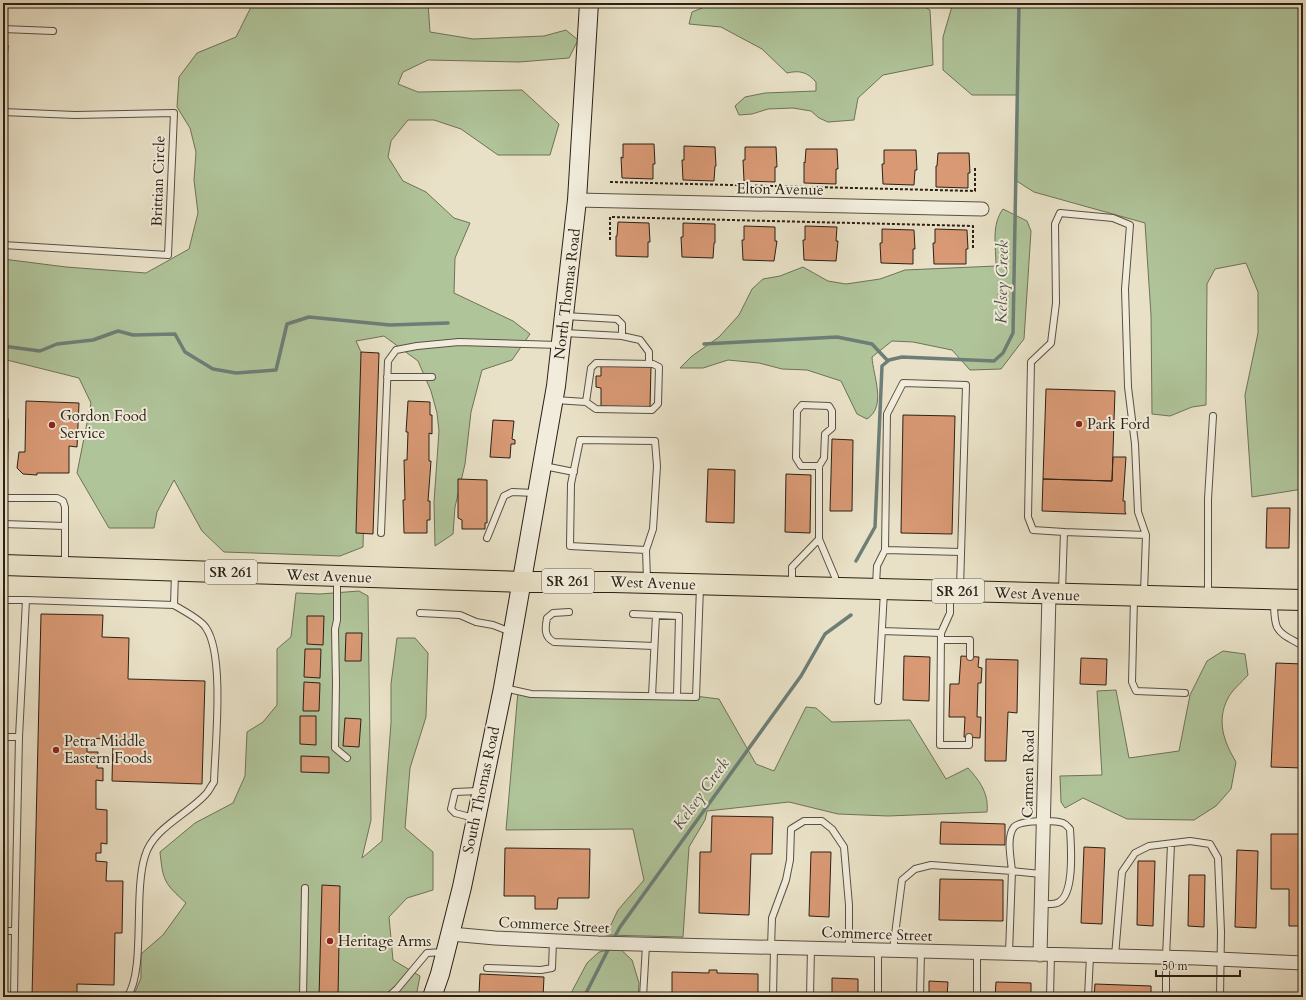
<svg xmlns="http://www.w3.org/2000/svg" width="1306" height="1000" font-family="Cardo,serif">
<rect width="100%" height="100%" fill="#e9e1c7"/>
<filter id="stains"><feTurbulence type="fractalNoise" baseFrequency=".005" numOctaves="4"/><feColorMatrix values="0 0 0 0 .2 0 0 0 0 .09 0 0 0 0 .02 0 0 0 .5 -.17"/></filter>
<radialGradient id="worn" r=".72"><stop offset=".6" stop-color="#630" stop-opacity="0"/><stop offset="1" stop-color="#630" stop-opacity=".3"/></radialGradient>
<path fill="#b0c49a" stroke="#6e7258" d="M253,3H428L430,32L473,39L544,36L566,30L578,40L569,58L519,62L428,60L403,72L398,84L418,92L522,90L559,124L550,155H498L461,129L434,120H408L391,141L388,157L403,181L426,192L454,218L470,223L455,258L454,293L513,321L530,334L512,360L482,370L471,412L465,464L455,507L453,534L435,546L434,502L439,431L437,413L431,391L418,361L384,336L356,341L361,352L367,383L363,547L340,556L224,552L202,531L174,480L157,512L154,528H109L77,473L91,403L79,378L3,359V259L66,267L146,273L189,249L198,213L194,180L196,152L190,128L177,107L179,77L197,53L236,37Z
M705,3L922,5L930,10L933,65L883,75L858,98L854,120L828,122L819,118L811,111L793,108L768,109L752,114L739,115L735,106L745,97L765,93L816,91V82C807,72 800,70 787,73L762,49L721,27L689,24L692,12L702,8Z
M953,3H1303V489L1252,497L1245,395L1258,333V292L1246,263L1215,269L1207,284L1206,405L1192,407L1170,416L1152,414L1151,315L1145,223L1034,192L1015,180L1017,95H972L943,70V37Z
M1003,209L1027,221L1031,231L1024,339L1001,369L970,370L952,350L913,342L892,341L872,357C873,376 887,406 867,419L857,414L841,381L807,370L782,369L759,363L728,360L703,368H680L692,356L719,337L739,315L752,289L763,279L780,276L803,267L828,281L846,284L880,279L905,270L996,266C996,247 991,225 1003,209Z
M359,591L368,596L371,820L362,858L382,841L391,723V684L397,638H415L428,653L426,717L410,768L405,828L433,852V890L407,898L389,917L393,960L420,976L416,997H133L141,978V954L163,935L186,903C164,883 163,881 160,852L195,823L233,803L245,776L247,732L263,722L277,705V649L291,637L296,593L320,594Z
M1223,651L1245,654L1248,675C1242,682 1232,690 1228,698C1216,721 1224,742 1236,762L1231,789L1216,806L1194,820L1127,819L1083,798L1065,808L1061,802L1060,776L1102,775L1097,691L1116,690L1129,758L1179,751L1190,695L1207,661Z
M518,691L695,696L719,699L756,764L774,771L806,707L816,708L832,722L910,720L946,779L968,768C980,781 989,794 987,812L888,816L838,814L789,802L707,811L705,820L689,847L683,937L606,935L618,910L644,880L633,829L506,830Z
M619,948L632,960L639,983L638,997H569L587,963L599,952Z"/>
<g fill="none" stroke-linecap="round" stroke-linejoin="round">
<path stroke="#6d7e77" stroke-width="3.5" d="M704,344L837,337L872,344L888,361
M3,346L40,351L57,344L93,340L118,331L133,335L175,334L185,352L213,369L236,373L276,370L287,324L309,317L390,325L448,323
M856,561L875,527L882,366L889,360L902,357L994,361L1003,353L1013,333L1019,3
M613,940L620,927L801,676L825,634L851,615
M584,997L610,946"/>
</g>
<path fill="#d89974" stroke="#2c2015" d="M3,44L8,45L6,81H3Z
M623,144H654L655,164H653V179L622,178L621,157L623,158Z
M684,146L715,147L716,166H715L714,181L683,180L682,160H684Z
M745,147H776L777,167H775V182L744,181L743,160H745Z
M806,149H837L838,169H836V184L804,183V162L805,163Z
M884,150H916L917,170H915L914,185L883,184L882,164H884Z
M938,153H969L970,173H968V188L936,187V166H937Z
M618,222L649,223L650,242H648V257L616,256V236H617Z
M683,223L715,224V243H714L713,258L682,257L681,237H683Z
M744,226L775,227V241H777L774,261L743,260L742,240H744Z
M805,226L837,227L836,241H838L836,261L804,260L803,240H805Z
M882,229L914,230L915,249H913V264L881,263L880,243H882Z
M935,229L967,230L968,249H966V264H934L933,243H935Z
M361,352L379,353L373,534L356,533Z
M601,366L651,367L650,407L601,406V388L596,387V376H601Z
M1046,389L1115,391L1112,481L1043,479Z
M26,401L79,403L77,447L69,446V473H37V475L23,474L17,468L19,452H25Z
M408,401L430,402V415H432V434L429,433V461H431L428,501H430V520H427V533H404L403,500H405L404,460H407L408,432H406Z
M903,415L955,416L952,534L901,533Z
M493,420L514,421L512,439L515,440V444H511L510,458L490,457Z
M832,439L853,440L852,511H830Z
M1113,457H1126L1123,501H1125V512L1126,514L1042,511L1043,479L1112,481Z
M708,469L735,470L734,523L706,522Z
M786,474L811,475L810,533L785,532Z
M458,479L487,480V523H485V529H462V520L458,518Z
M1267,508H1290L1289,548H1266Z
M41,614L103,615L102,637L129,638L128,679L205,681L202,784L112,781L113,739L77,738V746H87V752H98L97,768H103V781L96,780V809L107,810V844L101,843V853H96V861L107,862L106,881H123L122,933H115L114,985L77,984V997H32Z
M307,616H324L323,645L307,644Z
M346,633H362L361,661H345Z
M305,649H321L320,678L304,677Z
M904,656L930,657L929,701L903,700Z
M961,656L979,657L978,667L982,668L981,683H978L977,717H981L980,738L964,737L965,717H949L950,684H959Z
M1081,658L1107,659L1106,685L1080,684Z
M986,659L1018,660L1017,713L1008,712L1006,761H985Z
M1276,663L1303,664V768L1271,767Z
M304,682L320,683L319,711H303Z
M300,716H316V745L300,744Z
M345,718L361,719L359,747L343,746Z
M301,756L329,757V773L301,772Z
M712,816L773,817L772,854H751L749,915L699,913L700,852H711Z
M941,822L1005,824V845L940,844Z
M1271,834H1303V926H1289V889H1271Z
M1084,847L1105,848L1102,924L1081,923Z
M505,848L590,849L589,898H558L557,909H535V896H504Z
M1237,850L1258,851L1256,928L1235,927Z
M811,852H831L829,917L809,916Z
M1138,861H1155L1153,926L1137,925Z
M1189,875H1205L1204,927L1188,926Z
M940,879L1003,880V921L939,920Z
M322,885L340,886L338,997H319Z
M709,970H717V973L758,974V997H672V972L709,973Z
M480,974L544,977L543,997H473V994H479Z
M832,978L858,979V997H832Z
M929,981L948,982L947,997H929Z
M996,982L1031,983V997H995Z
M1095,984L1151,986V997H1094Z
M1232,995L1261,996V997H1232Z"/>
<g fill="none" stroke-linecap="round" stroke-linejoin="round">
<defs>
<path id="lane" d="M3,29L53,31
M3,112L75,115L174,113L168,255L3,245
M564,333L622,336V324L617,319L565,316
M622,336L640,340L649,352V364
M387,377H432
M555,400L586,402L596,409L652,410L658,404L659,367L653,364L596,363L591,368L586,402
M3,416L5,421L3,507
M544,466L574,472
M3,498H57L63,501L65,507V564
M3,524L65,526
M1064,532L1033,530L1028,517L1031,362L1051,343L1056,303L1055,224L1060,213L1113,218L1130,225L1125,289L1128,387L1135,444L1138,512L1146,535
M381,533L388,361L396,350L417,346L459,342L559,345
M487,538L504,496L512,492L535,493
M819,539L835,577L834,586
M646,550L570,546L571,484L580,440L655,441L657,466L653,529L646,550L647,580
M885,550L961,552
M337,579V620L335,629L336,683L335,748L347,758
M792,583V567L819,539V466H801L796,458L797,411L802,405L829,406L832,411V428L825,434L824,458L819,466
M876,585L877,566L885,550L887,414L903,383L966,385L960,588
M1062,591L1064,532L1146,535L1144,593
M950,593V613L941,633L940,745H969V737
M1208,594V499L1213,416
M1134,598L1132,682L1136,691L1185,693
M3,600H26
M1274,601C1274,633 1277,631 1303,646
M569,612L553,613L547,618C545,628 544,637 554,642L654,646
M420,613L460,615L476,622L493,625L511,632
M633,614L679,616L677,696
M882,631L941,633
M941,640H970V657
M504,688L531,694L696,697L700,587
M652,696L656,615
M878,701L884,591
M3,737H19L15,931H3
M19,737L26,600L174,605L175,572
M474,818L455,813L451,809L455,792L479,791
M1041,904C1046,904 1055,905 1059,902C1075,893 1071,846 1070,829C1068,827 1066,824 1063,823C1054,820 1020,820 1014,827C1006,837 1011,859 1012,871L1041,874
M771,947L772,918L786,880L790,860L791,829L804,821H822L832,829L844,847L849,905V948
M893,950L902,880L915,869L931,865L1012,871L1009,953
M1115,956L1122,872L1135,853L1149,846L1190,841L1210,844L1218,858L1221,932L1220,997
M487,968L541,970L552,968L553,941
M14,997L15,931
M127,997C146,971 133,893 145,856C153,828 187,815 206,794C209,791 211,786 214,782C215,747 225,655 206,628C202,620 182,610 174,605
M303,997L305,888
M388,997L397,989L427,953L444,952
M643,997L646,945
M773,997L774,947
M810,997L811,948
M878,997V949
M920,997L921,951
M977,997V952
M1050,997L1051,955
M1088,997L1090,956
M1166,997V957L1171,844"/>
<path id="street" d="M577,200L982,209
M451,934L495,938L598,943L1196,958L1303,963
M1040,955L1049,594"/>
<path id="secondary" d="M432,997L440,974L462,887L503,688L556,386L577,200L589,3"/>
<path id="primary" d="M3,565L523,582H613L1303,600"/>
</defs>
<use href="#lane" stroke="#5b5042" stroke-width="8"/>
<use href="#street" stroke="#5b5042" stroke-width="15"/>
<use href="#secondary" stroke="#2c2015" stroke-width="20"/>
<use href="#primary" stroke="#2c2015" stroke-width="22"/>
<path stroke="#2c2015" stroke-width="2" stroke-dasharray="3 2" stroke-linecap="butt" d="M610,182L975,191V168
M610,240V217L973,226V248"/>
<use href="#lane" stroke="#f1ecdb" stroke-width="6"/>
<use href="#street" stroke="#f1ecdb" stroke-width="13"/>
<use href="#secondary" stroke="#f1ecdb" stroke-width="18"/>
<use href="#primary" stroke="#e9e1c7" stroke-width="20"/>
</g>
<g fill="#8f2418" stroke="#f1ecdb" stroke-width="1.5">
<circle cx="1079" cy="424" r="4"/>
<circle cx="52" cy="425" r="4"/>
<circle cx="56" cy="750" r="4"/>
<circle cx="330" cy="941" r="4"/>
</g>
<g text-anchor="middle" dominant-baseline="central" stroke-width="4" stroke-linejoin="round" paint-order="stroke">
<g fill="#f1ecdb" stroke="#675d50" stroke-width="1">
<rect x="205" y="560" width="52" height="24" rx="3"/>
<rect x="542" y="569" width="52" height="24" rx="3"/>
<rect x="932" y="579" width="52" height="24" rx="3"/>
</g>
<g font-size="14" font-weight="bold" fill="#2c2015">
<text x="231" y="572">SR 261</text>
<text x="568" y="581">SR 261</text>
<text x="958" y="591">SR 261</text>
</g>
<g font-size="15" fill="#2c2015" stroke="#f1ecdb">
<text transform="translate(158 181) rotate(-88)">Brittian Circle</text>
<text transform="translate(780 189) rotate(1)">Elton Avenue</text>
<text transform="translate(567 294) rotate(-83)">North Thomas Road</text>
<text transform="translate(329 576) rotate(2)">West Avenue</text>
<text transform="translate(653 583) rotate(2)">West Avenue</text>
<text transform="translate(1037 594) rotate(2)">West Avenue</text>
<text transform="translate(1028 774) rotate(-89)">Carmen Road</text>
<text transform="translate(481 790) rotate(-78)">South Thomas Road</text>
<text transform="translate(554 925) rotate(3)">Commerce Street</text>
<text transform="translate(877 934) rotate(2)">Commerce Street</text>
</g>
<g font-size="15" fill="#2c2015" stroke="#f1ecdb" text-anchor="start">
<text x="60" y="416">Gordon Food<tspan x="60" dy="17">Service</tspan></text>
<text x="1087" y="424">Park Ford</text>
<text x="64" y="741">Petra Middle<tspan x="64" dy="17">Eastern Foods</tspan></text>
<text x="338" y="941">Heritage Arms</text>
</g>
<g font-size="16" font-style="italic" fill="#4c4f46" stroke="#f1ecdb">
<text transform="translate(1002 282) rotate(-89)">Kelsey Creek</text>
<text transform="translate(701 794) rotate(-54)">Kelsey Creek</text>
</g>
</g>
<rect width="1306" height="1000" fill="none" stroke="#e9e1c7" stroke-width="16"/>
<rect x="4" y="4" width="1298" height="992" fill="none" stroke="#2c2015" stroke-width="2"/>
<rect x="8" y="8" width="1290" height="984" fill="none" stroke="#2c2015"/>
<path d="M1156 970v6h84v-6" fill="none" stroke="#2c2015" stroke-width="2"/>
<text x="1162" y="970" font-size="12" fill="#2c2015" stroke="#f1ecdb" stroke-width="3" paint-order="stroke">50 m</text>
<rect width="100%" height="100%" filter="url(#stains)"/>
<rect width="100%" height="100%" fill="url(#worn)"/>
</svg>
